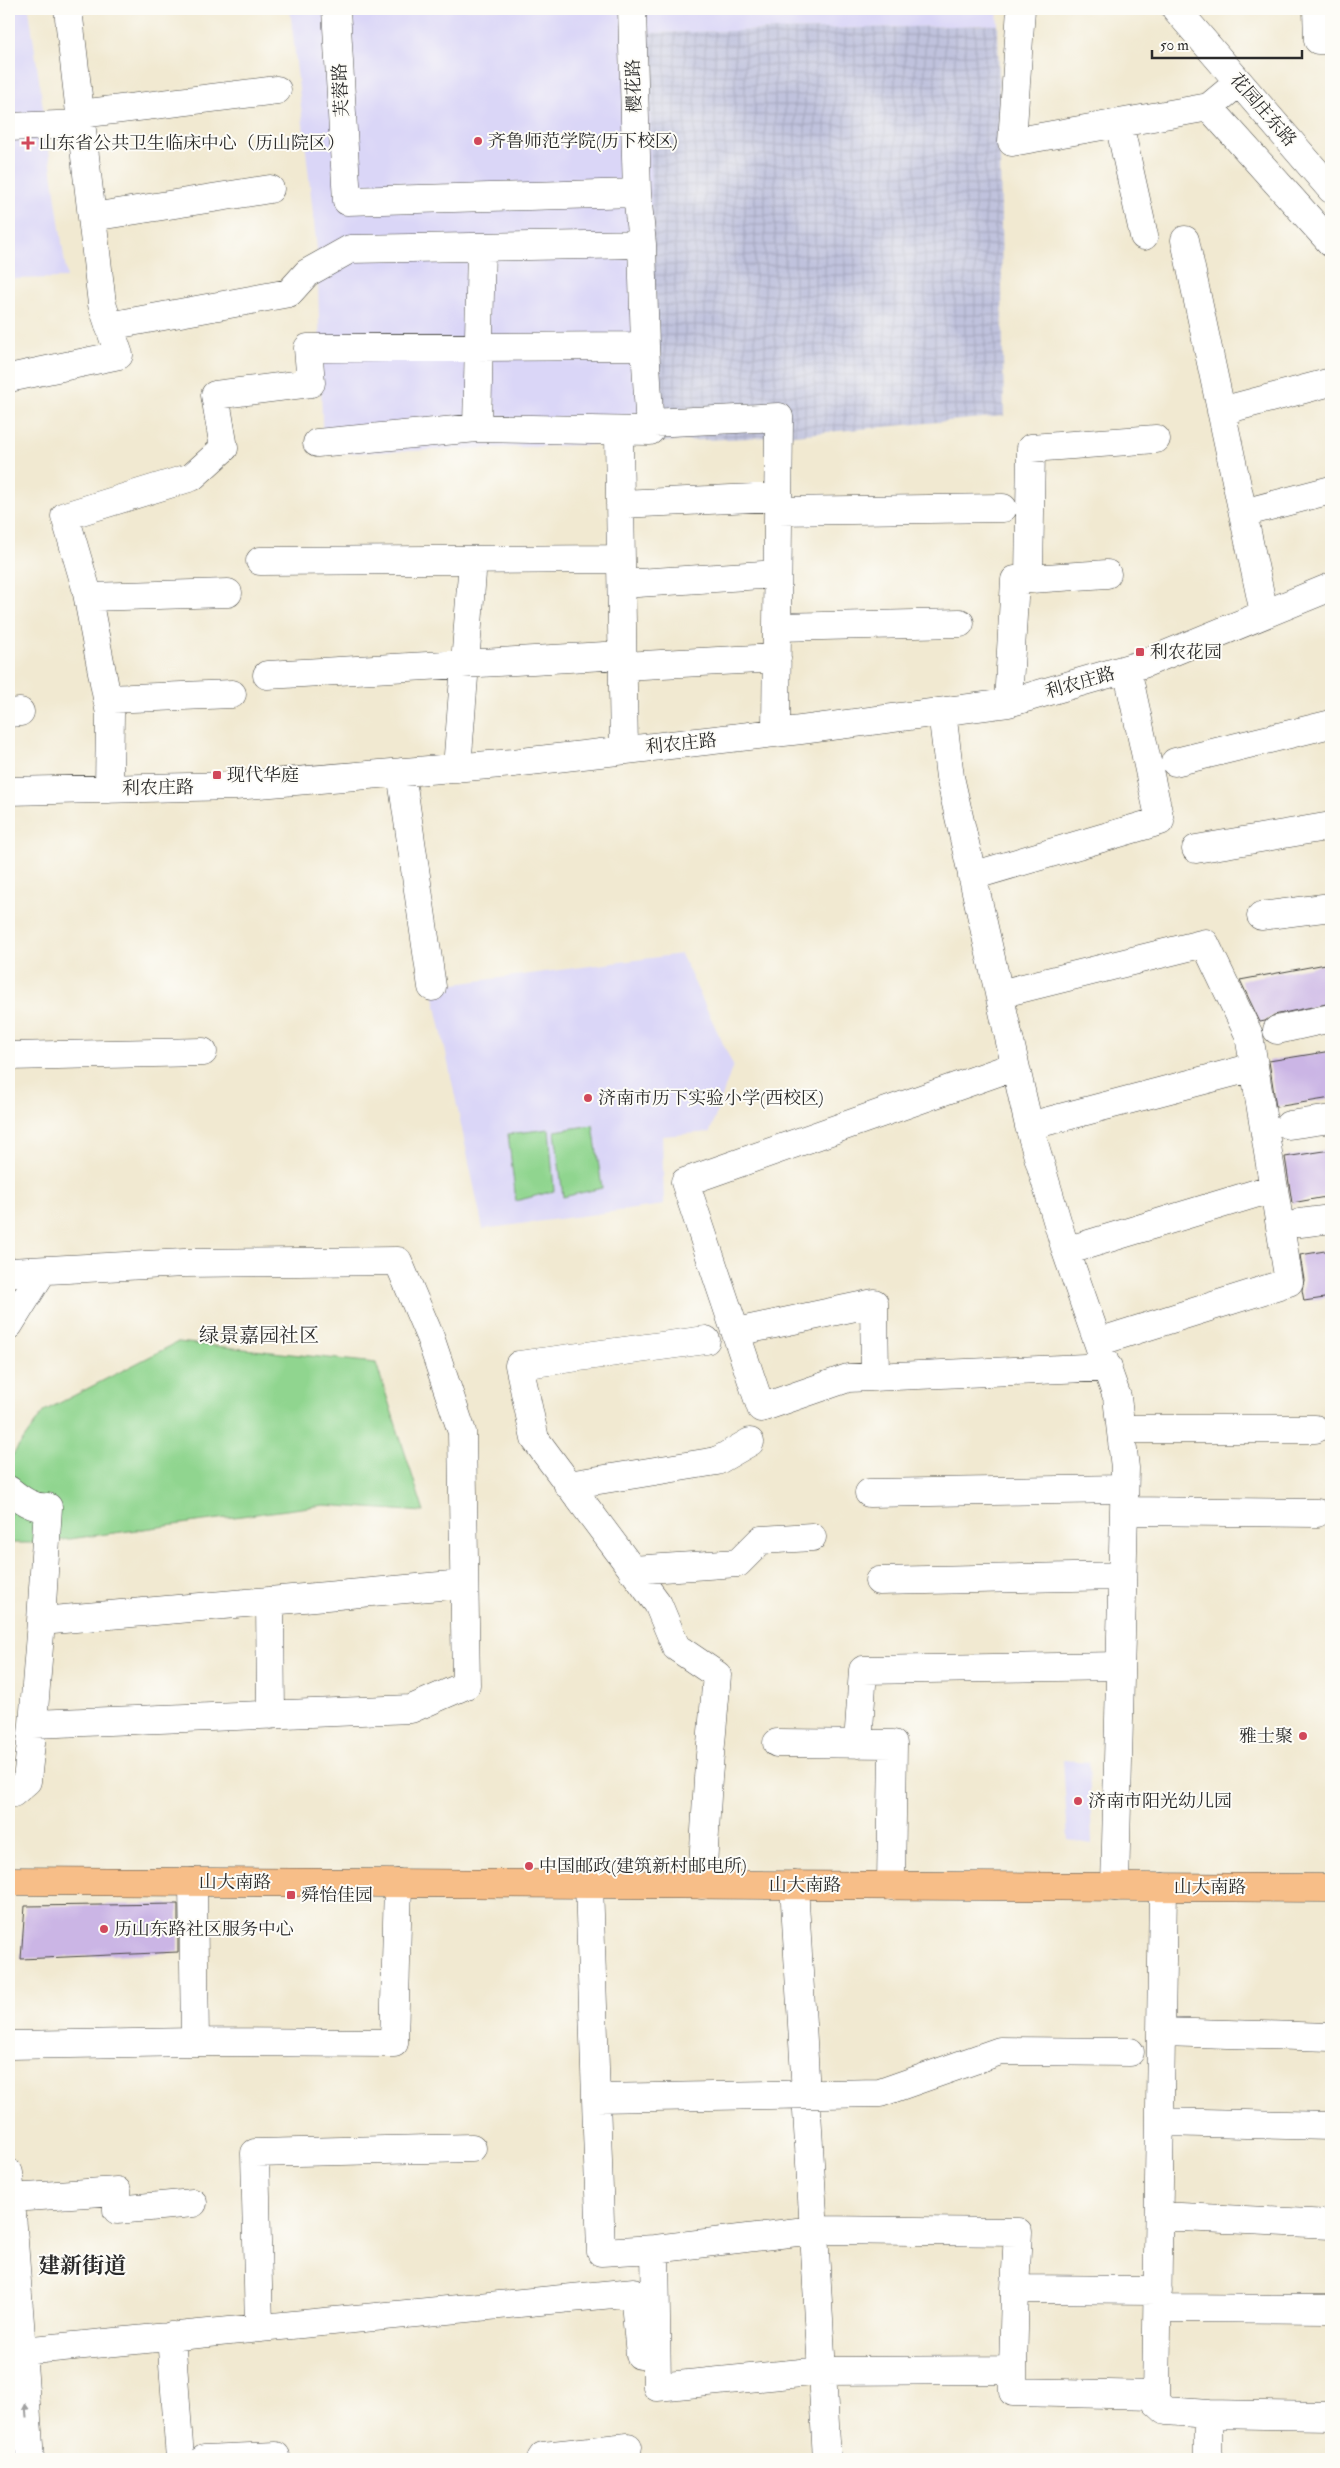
<svg xmlns="http://www.w3.org/2000/svg" width="1340" height="2468" font-family="'IM FELL Double Pica','Noto Serif SC',serif">
<defs>
<pattern id="industrial-grid" width="8" height="8" patternUnits="userSpaceOnUse" patternTransform="scale(1.25)"><rect width="8" height="8" fill="#c0c2dd"/><path d="M0 4h8M4 0v8" fill="none" stroke="#a5a7be"/></pattern>
</defs>
<rect width="100%" height="100%" fill="#fdfcf7"/>
<filter id="ink" filterUnits="userSpaceOnUse"><feTurbulence type="fractalNoise" baseFrequency=".02" numOctaves="2"/><feDisplacementMap in="SourceGraphic" scale="10" xChannelSelector="R" yChannelSelector="G"/><feConvolveMatrix kernelMatrix="1 2 1 2 8 2 1 2 1" color-interpolation-filters="sRGB"/></filter>
<filter id="wash" filterUnits="userSpaceOnUse"><feTurbulence type="fractalNoise" baseFrequency=".0096" numOctaves="4" result="noise"/><feDisplacementMap in="SourceGraphic" scale="20" xChannelSelector="R" yChannelSelector="G"/><feGaussianBlur stdDeviation="1.12" result="paint"/><feColorMatrix in="noise" values="0 0 0 0 0 0 0 0 0 0 0 0 0 0 0 0 0 1.4 0 .05"/><feComposite in="paint" operator="in"/></filter>
<g filter="url(#wash)">
<rect width="100%" height="100%" fill="#f1e9d1"/>
<path fill="#dad6f7" d="M9,9H29L67,278L9,279Z
M290,9H997L998,25L649,33L660,442L323,454L317,249Z
M681,954L733,1065L710,1132L662,1136L664,1205L483,1229L432,987Z
M1063,1760L1089,1762L1092,1844L1068,1840Z"/>
<path fill="url(#industrial-grid)" d="M998,25L1004,416L772,437L660,442L652,291L649,33Z"/>
<path fill="#90d58f" stroke="#5e805d" d="M593,1125L602,1188L563,1197L555,1131Z
M549,1129L554,1191L516,1201L508,1134Z
M178,1342L376,1363L424,1512L324,1505L39,1543H9V1460L44,1411Z"/>
<g id="blocks">
<path fill="#cbb5e5" d="M1331,963V1003L1274,1015L1265,1021L1260,1022L1240,980Z
M1331,1051V1098L1276,1107L1269,1061Z
M1331,1150V1196L1292,1203L1285,1157Z
M1331,1250V1297L1304,1301L1302,1290L1304,1280L1300,1255Z
M178,1904V1952L21,1959L25,1906Z"/>
</g>
</g>
<g filter="url(#ink)">
<use href="#blocks" fill-opacity="0" stroke="#494844" stroke-width="1"/>
<g fill="none" stroke-linecap="round" stroke-linejoin="round">
<defs>
<path id="minor" d="M336,9L347,201L637,193
M1021,9L1012,142L1209,107L1239,82
M1176,9L1331,189
M1317,9L1318,40H1331
M1209,107L1331,243
M80,114L277,90
M1119,123L1144,236
M9,127L81,124
M92,217L270,189
M1185,240L1263,608
M481,247L477,428L650,431L645,346
M109,326L289,293L307,273L350,249L642,244L637,193L632,9
M9,378L119,355L102,304L68,9
M1221,411L1331,382
M649,423L779,417L776,733
M619,436L624,750
M317,443L477,428
M620,504L778,497
M778,511L1003,508
M1243,513L1331,490
M260,561L621,559
M1029,579L1031,448L1156,439
M622,584L777,574
M88,597L228,593
M777,627L960,623
M623,666L777,658
M267,675L623,655
M107,699L232,694
M1008,703L1015,580L1107,574
M942,712L950,777L1029,1126L1066,1251L1117,1397L1125,1468L1115,1887
M9,713L20,712
M1175,762L1331,724
M457,768L473,560
M401,772L432,987
M109,789L110,714L86,588L65,516L192,477L224,448L215,395L311,383L308,348L645,346L642,244
M9,791L235,786L513,763L801,730L1008,703L1143,664L1331,587
M1196,849L1331,826
M972,876L1160,821L1127,669
M1261,916L1331,907
M999,994L1205,943L1249,1035L1289,1282L1098,1342
M1277,1030L1331,1018
M9,1056L203,1052
M1015,1066L685,1182L761,1408L848,1378L1108,1367
M1289,1125L1331,1119
M1029,1126L1254,1067
M1300,1223L1331,1219
M1066,1251L1274,1188
M9,1272L184,1263L398,1261L430,1337L462,1432L466,1685L411,1709L33,1724L27,1781L13,1793H9
M9,1325L42,1272
M741,1331L874,1303L875,1377
M1121,1429H1315
M568,1485L717,1461L750,1442
M9,1490C20,1499 33,1509 48,1507L41,1621
M869,1493L1124,1489
M1124,1511L1317,1513
M632,1570L738,1563L761,1540L812,1537
M879,1581L1122,1576
M270,1601L271,1715
M33,1724L41,1621L463,1584
M777,1743L893,1744L891,1886
M858,1744L863,1670L1120,1666
M193,1882L195,2042
M589,1884L601,2252L655,2249L657,2387L822,2371L1013,2370V2392L1156,2395
M702,1885L708,1778L717,1675L676,1647L658,1604L535,1439L519,1365L706,1340
M794,1885L827,2459
M1163,1887L1156,2402L1166,2411L1208,2414V2459
M1161,2032L1331,2037
M9,2045L195,2042L394,2043L398,1883
M596,2098L880,2093L1000,2051L1130,2052
M1160,2122L1331,2126
M9,2173L30,2459
M11,2198L117,2191V2210L193,2203
M1159,2216L1331,2224
M655,2249L814,2230L1018,2232L1015,2289
M1158,2308L1331,2309
M259,2328L255,2153L472,2148
M171,2336L180,2459
M22,2351L634,2292L640,2355
M1013,2370L1015,2289L1158,2290
M1208,2414L1331,2416
M204,2459L276,2456
M541,2459L543,2456L628,2447"/>
<path id="major" d="M9,1881L1331,1888"/>
</defs>
<use href="#minor" stroke="#494844" stroke-width="29"/>
<use href="#major" stroke="#494844" stroke-width="29"/>
<use href="#minor" stroke="#fff" stroke-width="28"/>
<use href="#major" stroke="#f7be88" stroke-width="28"/>
</g>
<defs><path id="oneway-solid" d="M-6-.8H1V-3.2L6.5 0L1 3.2V.8H-6Z" transform="scale(1.25)"/></defs>
<use fill="#a0a0a0" href="#oneway-solid" transform="translate(26 2411) rotate(-94)"/>
</g>
<g fill="#d1495b" stroke="#fdfcf7" stroke-width="2">
<circle cx="478" cy="141" r="5"/>
<path d="M25.5 135.5h5v5h5v5h-5v5h-5v-5h-5v-5h5z"/>
<rect x="1135" y="647" width="10" height="10" rx="2.5"/>
<rect x="212" y="770" width="10" height="10" rx="2.5"/>
<circle cx="588" cy="1098" r="5"/>
<circle cx="1303" cy="1736" r="5"/>
<circle cx="1078" cy="1801" r="5"/>
<circle cx="529" cy="1866" r="5"/>
<rect x="286" y="1890" width="10" height="10" rx="2.5"/>
<circle cx="104" cy="1929" r="5"/>
</g>
<g text-anchor="middle" dominant-baseline="central" stroke-width="4" stroke-linejoin="round" paint-order="stroke">
<g font-size="18" fill="#2b2b2b" stroke="#fdfcf7">
<text transform="translate(634 86) rotate(-92)">樱花路</text>
<text transform="translate(341 90) rotate(-93)">芙蓉路</text>
<text transform="translate(1263 110) rotate(49)">花园庄东路</text>
<text transform="translate(1080 683) rotate(-16)">利农庄路</text>
<text transform="translate(681 744) rotate(-6)">利农庄路</text>
<text transform="translate(158 788) rotate(-1)">利农庄路</text>
<text x="235" y="1882">山大南路</text>
<text x="805" y="1885">山大南路</text>
<text x="1210" y="1887">山大南路</text>
</g>
<g font-size="18" fill="#2b2b2b" stroke="#fdfcf7" text-anchor="start">
<text x="488" y="141">齐鲁师范学院(历下校区)</text>
<text x="39" y="143">山东省公共卫生临床中心（历山院区）</text>
<text x="1150" y="652">利农花园</text>
<text x="227" y="775">现代华庭</text>
<text x="598" y="1098">济南市历下实验小学(西校区)</text>
<text x="1293" y="1736" text-anchor="end">雅士聚</text>
<text x="1088" y="1801">济南市阳光幼儿园</text>
<text x="539" y="1866">中国邮政(建筑新村邮电所)</text>
<text x="301" y="1895">舜怡佳园</text>
<text x="114" y="1929">历山东路社区服务中心</text>
</g>
<g font-size="20" fill="#2b2b2b" stroke="#fdfcf7">
<text x="259" y="1335">绿景嘉园社区</text>
</g>
<g font-size="22" font-weight="bold" fill="#2b2b2b" stroke="#fdfcf7">
<text x="82" y="2266">建新街道</text>
</g>
</g>
<rect width="1340" height="2468" fill="none" stroke="#fdfcf7" stroke-width="30"/>
<path d="M1152 50v8h150v-8" fill="none" stroke="#2b2b2b" stroke-width="2.5"/>
<text x="1160" y="50" font-size="15" fill="#2b2b2b" stroke="#fdfcf7" stroke-width="4" paint-order="stroke">50 m</text>
</svg>
